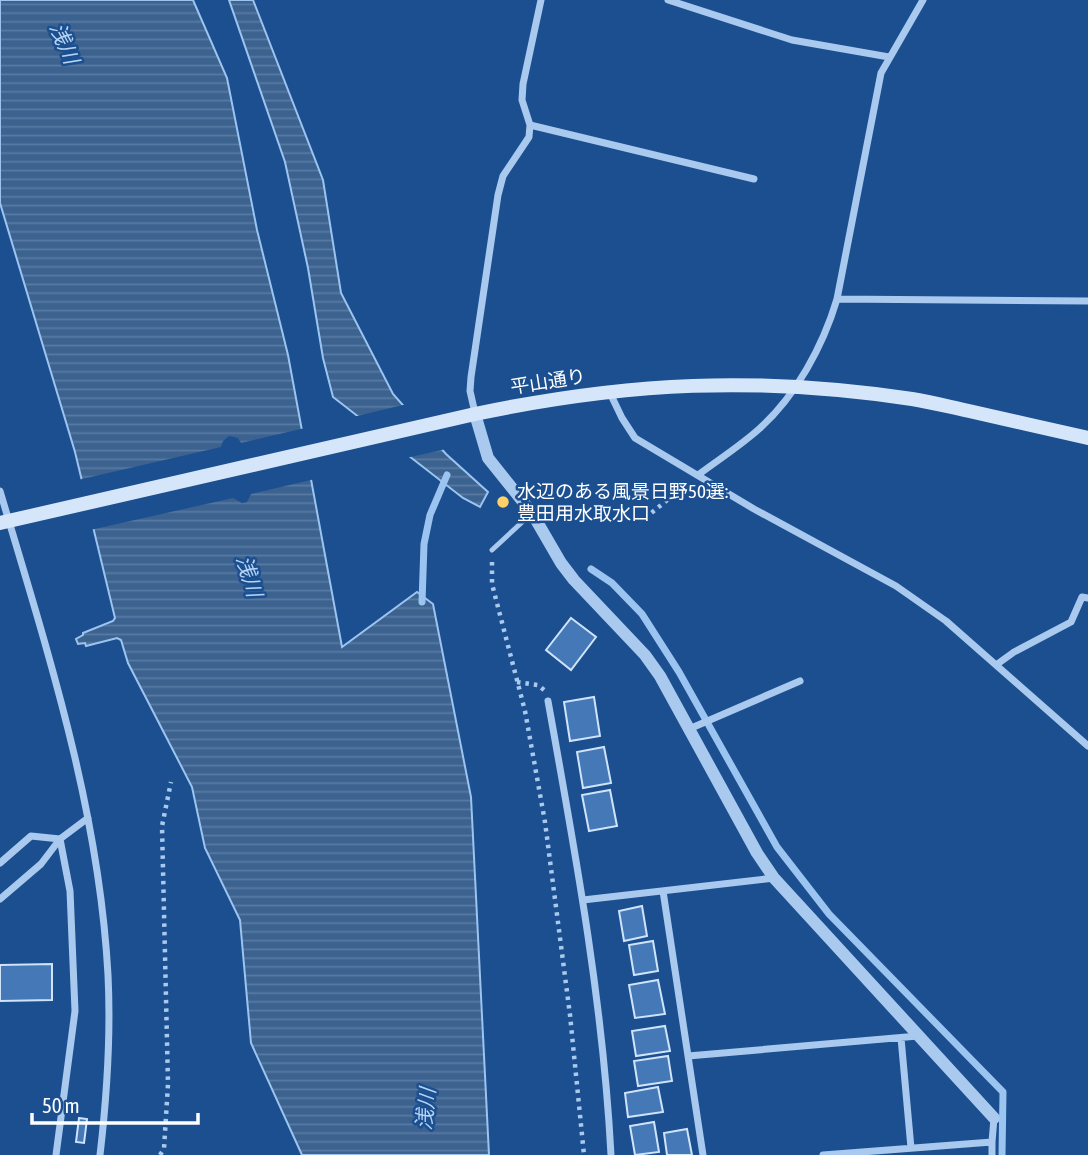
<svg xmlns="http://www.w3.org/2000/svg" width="1088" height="1155" font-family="'Asap Condensed','Noto Sans JP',sans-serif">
<defs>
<pattern id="water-rules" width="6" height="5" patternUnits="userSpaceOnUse" patternTransform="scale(1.75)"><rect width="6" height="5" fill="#3c6290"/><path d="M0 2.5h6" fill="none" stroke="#597aa1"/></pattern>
</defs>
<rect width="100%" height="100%" fill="#1b4f8f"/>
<path fill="url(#water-rules)" stroke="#9cc4f0" stroke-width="2" d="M0,0H193L227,78L257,230L288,355L342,647L417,592L433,604L471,797L489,1155H302L251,1043L240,920L205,848L192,787L128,663L121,640L117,638L86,646L85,643L78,644L76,639L83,635V633L113,621L115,618L75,452L0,203Z
M229,0H253L323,180L341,293L393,394L446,454L488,492L480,507L463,498L333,397L323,358L308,268L285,162Z"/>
<path fill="#1b4f8f" d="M407,404L446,449L406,458L353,417Z
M305,428L315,479L251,494L247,502L242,503L233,498L90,530L78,480L221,447L223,441L229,436L238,438L241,443Z"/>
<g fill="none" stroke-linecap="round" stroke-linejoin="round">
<path stroke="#9cc4f0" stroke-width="7" d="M591,569L612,583L642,614L679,672L777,847L829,914L1003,1092L1002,1155
M422,602L424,544L430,515L447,475"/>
</g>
<path fill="#4478b7" stroke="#cfe3fa" stroke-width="2" d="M571,618L596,637L571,670L546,650Z
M594,697L600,736L570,741L564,702Z
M604,747L611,783L583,788L577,752Z
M610,790L617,826L589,831L582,795Z
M642,906L647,936L624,941L619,911Z
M653,941L658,971L634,975L629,945Z
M52,964V1000L0,1001V965Z
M658,980L665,1014L635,1018L629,985Z
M665,1026L670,1051L636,1056L632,1031Z
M668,1056L672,1081L638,1086L634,1061Z
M658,1087L663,1112L628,1117L625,1093Z
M79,1118L87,1119L84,1143L76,1142Z
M654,1122L659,1152L635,1155L630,1126Z
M687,1129L692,1155H667L664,1133Z"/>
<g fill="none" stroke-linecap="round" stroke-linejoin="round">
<path stroke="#a9c9ee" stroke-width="4.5" stroke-dasharray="3.5 5" stroke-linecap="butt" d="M645,518L686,485
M492,562V584L525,711L545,822L570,1015L584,1155
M517,682L538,685L544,690
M160,1155L164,1149L168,1084L162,826L171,782"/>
<path stroke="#a9c9ee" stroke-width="5" d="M492,550L532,513"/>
<path stroke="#a9c9ee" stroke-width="7" d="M668,0L792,40L889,57
M530,125L754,179
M837,299L1088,301
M609,391L622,418L635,438L754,509L896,586L946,621L1088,746
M475,413L470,391L471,377L498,195L503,176L529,137L530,125L522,100L523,84L541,0
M698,475C718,460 740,446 759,429C796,396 823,346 837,299L881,73L923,0
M0,491C47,650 99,808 108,975C111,1035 107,1095 100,1155
M996,665L1014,652L1071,622L1082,597L1088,598
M548,701C575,851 603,1002 611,1155
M689,729L800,681
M0,863L31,836L60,839
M663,891L703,1155
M0,899L41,864L60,839L88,818
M583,900L774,878
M901,1038L911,1148
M688,1056L918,1036
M992,1142L994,1118
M56,1155L75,1011L70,891L60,839
M823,1155L992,1142V1155"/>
<path stroke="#a9c9ee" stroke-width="12" d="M475,414L488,458L532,513L561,563L574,580L645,655L660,676L757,853L774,878L994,1118"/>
<path stroke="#d6e6fa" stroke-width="14" d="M0,523L475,414C628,382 757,376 912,399C931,402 950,407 969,411C1009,420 1048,429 1088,438"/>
</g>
<circle fill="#ffd166" stroke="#1b4f8f" stroke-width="2.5" cx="503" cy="502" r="7"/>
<g text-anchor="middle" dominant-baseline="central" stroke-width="5" stroke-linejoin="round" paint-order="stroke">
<g font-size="19" fill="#fff" stroke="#1b4f8f">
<text transform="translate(548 381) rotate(-9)">平山通り</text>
</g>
<g font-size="19" fill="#fff" stroke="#1b4f8f" text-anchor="start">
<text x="517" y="491">水辺のある風景日野50選:<tspan x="517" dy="22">豊田用水取水口</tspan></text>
</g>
<g font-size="21" font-style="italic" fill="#b5d3f5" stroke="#1b4f8f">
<text transform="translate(65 43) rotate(67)">浅川</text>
<text transform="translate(250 576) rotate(73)">浅川</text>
<text transform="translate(425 1109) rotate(-84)">浅川</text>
</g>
</g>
<path d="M32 1113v10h166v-10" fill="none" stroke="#ffffff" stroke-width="3.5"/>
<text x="42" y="1113" font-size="21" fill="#ffffff" stroke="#1b4f8f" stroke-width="5" paint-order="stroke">50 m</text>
</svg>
